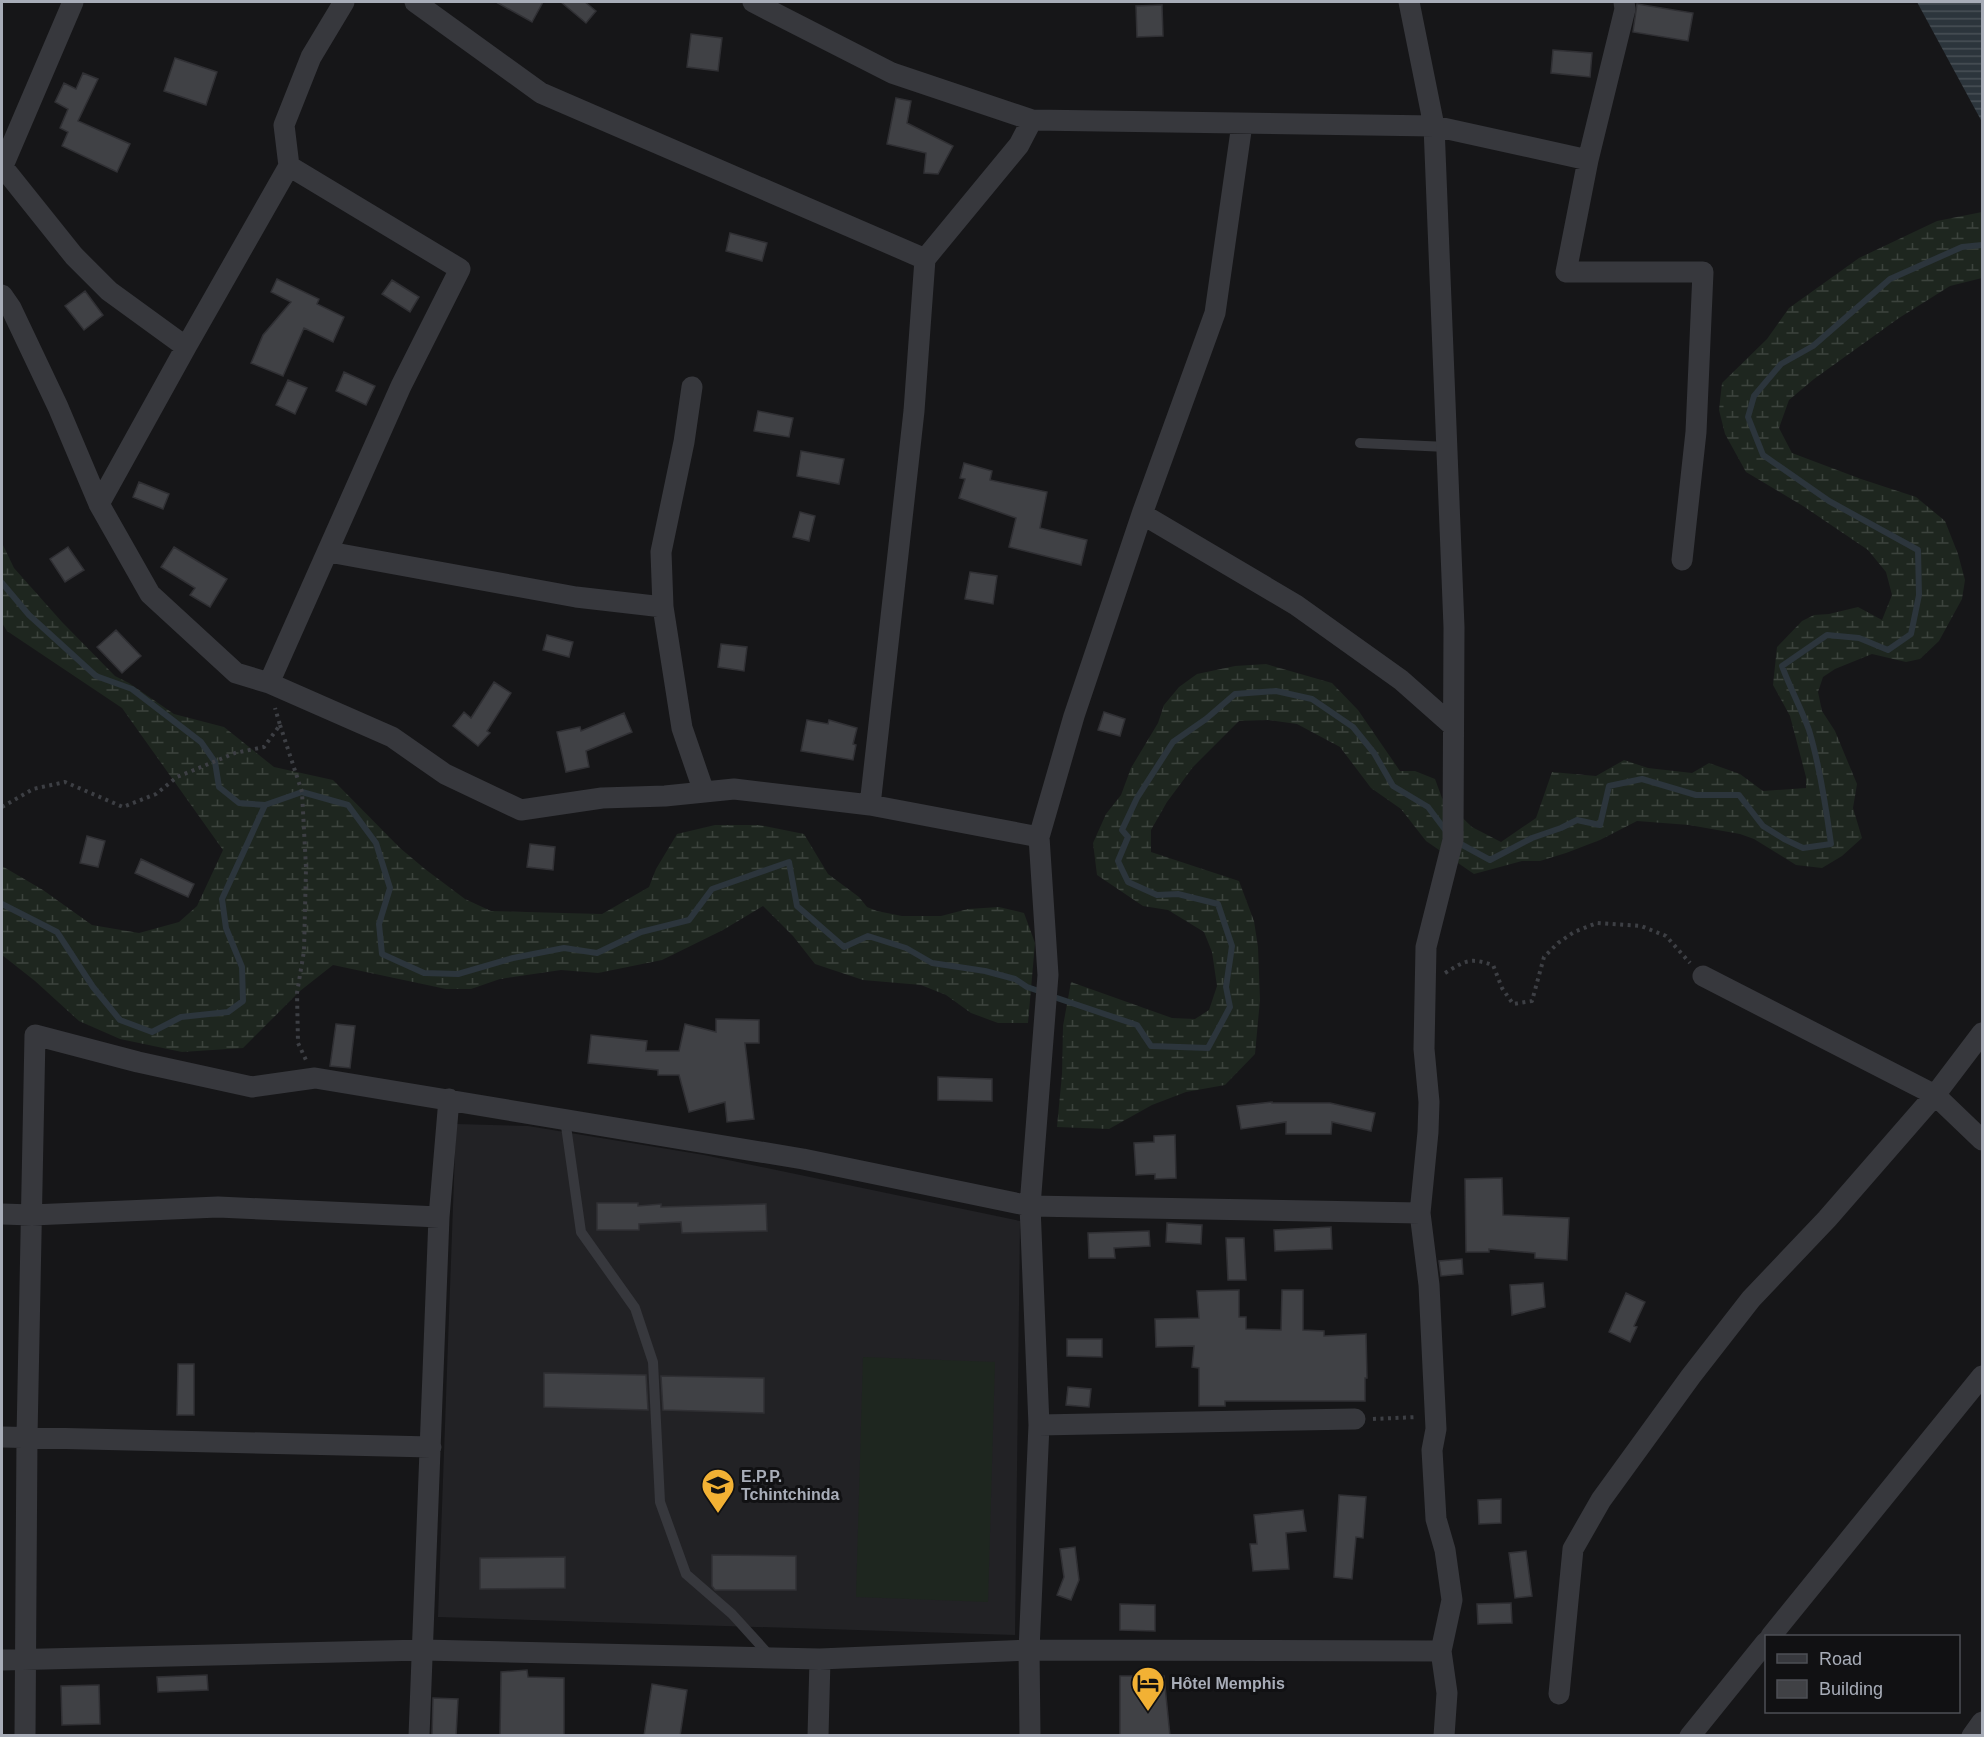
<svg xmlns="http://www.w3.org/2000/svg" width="1984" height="1737" font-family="Helvetica,sans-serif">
<defs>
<pattern id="wetland-marsh" width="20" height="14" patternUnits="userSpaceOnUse" patternTransform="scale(1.5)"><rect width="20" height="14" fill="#1e261f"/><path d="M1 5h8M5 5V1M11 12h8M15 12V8" fill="none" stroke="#3c433d"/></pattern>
<pattern id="water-rules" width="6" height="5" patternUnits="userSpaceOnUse" patternTransform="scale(1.5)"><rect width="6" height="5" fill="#2c353c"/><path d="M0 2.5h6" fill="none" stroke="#485056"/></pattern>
</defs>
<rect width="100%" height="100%" fill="#161618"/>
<path fill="#222225" d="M456,1124L528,1126L704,1155L1020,1221L1015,1635L438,1617Z"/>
<path fill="url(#wetland-marsh)" d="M1982,212V278L1950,286L1899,318L1814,379L1789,400L1779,428L1792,453L1861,479L1916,497L1945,521L1958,554L1965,580L1962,599L1939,641L1920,659L1906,662L1872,654L1835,669L1823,677L1818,692L1822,711L1835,731L1857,784L1853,808L1862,838L1842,856L1822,868L1796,865L1754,839L1740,834L1689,825L1637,821L1600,840L1566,853L1540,861H1522L1474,874L1426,841L1401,809L1371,788L1340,747L1297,724L1268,720L1239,721L1193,767L1167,802L1151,830V852L1239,881L1254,921L1258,947L1260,1000L1255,1054L1225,1085L1186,1092L1152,1105L1109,1129L1057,1127L1062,1074L1063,1026L1071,982L1172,1018L1195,1019L1209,1010L1217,986L1212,952L1204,932L1168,910L1143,906L1097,875L1093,843L1106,814L1121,795L1131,768L1158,723L1164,705L1179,687L1197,674L1235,666L1266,664L1332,683L1358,710L1400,771H1415L1435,779L1442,798L1472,827L1501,842L1536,818L1552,772L1596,776L1624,760L1648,768L1692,773L1709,763L1740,774L1763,791L1806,788V777L1790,716L1773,685L1777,647L1802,621L1814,615L1829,614L1858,607L1882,620L1892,595L1886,572L1868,550L1803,506L1746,472L1725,434L1719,410L1722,383L1767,339L1789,308L1859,258L1937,221Z
M2,543L14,568L62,622L115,676L129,683L174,714L224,727L274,767L333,780L400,848L425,869L465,899L491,911L602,914L649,887L656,869L677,834L715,825H759L804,834L828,874L859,897L867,907L877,911L902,916H941L968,909L999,907L1024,913L1035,943L1028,1023H998L971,1013L946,995L921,985L863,980L815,964L793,936L763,906L723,930L662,960L598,973L561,970L500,979L471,989H446L333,965L300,991L243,1048L182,1052L120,1039L79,1021L35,981L2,955V866L43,890L92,925L139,933L179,922L197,906L223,850L122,708L7,631L2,623Z"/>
<path fill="#1e261f" d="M863,1357L995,1362L988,1602L856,1597Z"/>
<path fill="url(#water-rules)" d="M1917,2H1982V122Z"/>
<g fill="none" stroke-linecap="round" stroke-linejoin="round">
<path stroke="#2c353c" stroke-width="6" d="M2,583L29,615L96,676L132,689L201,742L215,762L219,787L239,803L265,805
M1457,842L1490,860L1532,838L1561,828L1577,820L1600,825L1609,786L1642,779L1696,795H1739L1763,826L1784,839L1803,848L1831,844C1826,807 1820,767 1809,730C1801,708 1790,688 1782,666L1827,635L1859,638L1888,650L1911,634L1919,595L1918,550L1829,501L1763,455L1748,417L1754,396L1781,364L1813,346L1890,279L1962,247L1982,245
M2,904L57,932L93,987L120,1020L152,1032L181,1017L228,1012L243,1001L242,967L226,928L222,899L265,805L302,792L348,805L376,843L390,888L379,924L382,954L424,973L458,974L513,958L564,948L597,953L641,932L689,920L712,889L789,862L797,906L844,947L868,936L906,948L932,963L985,971L1015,979L1027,987L1042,992
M1051,996L1137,1025L1151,1046L1208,1048L1230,1007L1226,987L1232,946L1218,904L1178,894L1157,895L1128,882L1118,861L1128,837L1122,830L1137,798L1173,742L1206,719L1235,694L1276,691L1312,699L1353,727L1374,753L1393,786L1428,807L1446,831"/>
</g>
<path fill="#404145" stroke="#303034" stroke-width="1.5" d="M496,2H543L532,22Z
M561,2H585L596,11L586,23Z
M1637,4L1693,13L1688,41L1633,32Z
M1162,5L1163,36L1137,37L1136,6Z
M691,34L722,38L718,71L687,67Z
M1553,50L1592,53L1590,77L1551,73Z
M175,58L217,72L206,105L164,91Z
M83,73L98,79L78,121L130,144L117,172L62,146L68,132L60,128L68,109L55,102L64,83L76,89Z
M896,98L911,101L907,123L953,146L938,174L924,173L926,153L887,144Z
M730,233L767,243L762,261L726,251Z
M277,279L319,299L317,304L344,317L333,342L304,328L283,376L251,363L263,335L291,302L271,292Z
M392,280L419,297L410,312L382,294Z
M85,291L103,315L84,330L65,306Z
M344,372L375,386L366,405L336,391Z
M288,380L307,388L295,414L276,405Z
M758,411L793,418L789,437L754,431Z
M801,451L844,459L839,484L797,476Z
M964,463L992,471L990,480L1047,492L1040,528L1087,540L1081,565L1009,547L1016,518L959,498L965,479L960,478Z
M139,482L169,494L163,509L133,497Z
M800,512L815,516L809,541L793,537Z
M68,547L84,570L65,582L50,559Z
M174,547L227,579L210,607L190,595L195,588L161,567Z
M970,572L997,576L993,604L965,599Z
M116,630L141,656L122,673L97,647Z
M547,635L573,642L569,657L543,650Z
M721,644L747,647L744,671L718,667Z
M494,682L511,693L487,731L490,733L478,746L453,726L464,712L471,718Z
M1104,712L1125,719L1120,736L1098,730Z
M624,713L632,732L586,751L589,767L566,772L557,732L580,727L581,731Z
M807,720L828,724L829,720L857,728L853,744L856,745L853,760L801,751Z
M87,836L105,841L98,867L80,863Z
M530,844L555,847L553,870L527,867Z
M141,859L194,884L188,897L135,873Z
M716,1019L759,1020V1043H745L754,1119L727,1122L725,1102L689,1112L679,1075H658V1070L588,1063L591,1035L647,1041L646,1051H679L685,1024L716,1032Z
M336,1024L355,1026L350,1068L330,1066Z
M938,1077L992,1079V1101L938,1100Z
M1272,1102V1103H1330L1375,1113L1371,1131L1332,1122L1331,1134H1286V1122L1241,1129L1237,1106Z
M1175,1135L1176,1178L1155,1179V1174L1136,1175L1134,1143L1154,1142V1136Z
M1502,1178L1503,1215L1569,1218L1567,1260L1535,1258V1253L1489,1249V1252H1466L1465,1179Z
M597,1203H638V1206L661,1204V1207L766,1204L767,1231L682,1233L681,1222L639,1224V1230H597Z
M1167,1223L1202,1225L1201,1244L1166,1242Z
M1331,1227L1332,1249L1275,1251L1274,1230Z
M1149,1231L1150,1246L1114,1248L1115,1258H1089L1088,1233Z
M1226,1238H1244L1246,1280H1228Z
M1462,1259L1463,1274L1441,1276L1439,1261Z
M1543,1283L1545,1307L1512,1315L1510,1285Z
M1239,1290V1317H1246V1329L1281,1330L1282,1290H1303V1330L1324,1331V1336L1366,1334L1367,1378H1365V1401H1225V1406H1199V1368L1192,1367L1194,1346L1156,1347L1155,1319L1199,1318L1197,1291Z
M1626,1293L1645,1302L1634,1326L1637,1327L1630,1342L1609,1332Z
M1067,1339H1102V1357L1067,1356Z
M178,1364H194V1415H177Z
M544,1373L646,1375L648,1410L544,1407Z
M661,1376L764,1378V1413L663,1410Z
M1068,1387L1091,1389L1089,1407L1066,1405Z
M1339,1495L1366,1497L1363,1538L1356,1537L1352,1579L1334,1577Z
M1501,1499V1523L1479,1524L1478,1500Z
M1303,1510L1306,1531L1286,1533L1289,1569L1253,1571L1250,1544H1257L1254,1515Z
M1075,1547L1079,1580L1071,1600L1057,1595L1064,1577L1060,1549Z
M1526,1551L1532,1596L1515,1598L1509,1553Z
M712,1555L796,1556V1590H715L712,1586Z
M565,1557V1588L480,1589V1558Z
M1511,1603L1512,1623L1478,1624L1477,1604Z
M1120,1604L1155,1605V1631L1120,1630Z
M527,1670L528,1677L564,1678V1736H500L501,1672Z
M207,1675L208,1690L158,1692L157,1677Z
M1120,1676H1164L1170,1736H1120Z
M652,1684L687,1690L680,1736H644Z
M99,1685L100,1724L62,1725L61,1686Z
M433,1698L458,1699L456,1736H432Z"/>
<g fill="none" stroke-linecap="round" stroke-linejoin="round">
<path stroke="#3d3f44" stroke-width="4" stroke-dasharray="3 4.5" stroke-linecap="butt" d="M280,725L302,792L306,868L304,951L297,993L298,1043L306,1060
M2,807L33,789L65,782L123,807L156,794L177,777L235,753L264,747L280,725L275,708
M1445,973C1465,961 1469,957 1493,965L1502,988L1513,1004L1532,1001L1544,957L1558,943L1574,932L1597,923L1641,926L1666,936L1690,963
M1373,1419L1417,1417"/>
<path stroke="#37383d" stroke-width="10" d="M1360,443L1447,447
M565,1119L581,1232L635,1308L653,1362L660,1502L686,1574L732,1614L771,1657"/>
<path stroke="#37383d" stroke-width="21" d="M415,2L541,93L925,259
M753,2L892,73L1032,120L1434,126L1409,2
M1588,160L1566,272H1703L1696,432L1682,560
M2,166L74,256L109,291L186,347
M2,168L73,2
M2,295L11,308L58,407L99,504L150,594L236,673L269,683L392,737L445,774L521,810L602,798L665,796L734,789L870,805L1039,837
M692,387L684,442L661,552L663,607L682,728L704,792
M99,504L186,347L289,166L284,125L311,57L344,2
M1142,514L1296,605L1401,680L1453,726
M329,552L576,597L663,607
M269,683L401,386L460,269L289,166
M870,805L914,411L925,259L1019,145L1032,120
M1703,976L1935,1095L1982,1140
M2,1214L32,1215L218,1207L439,1217
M1039,1425L1355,1419
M2,1437L431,1447
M1771,1636L1982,1376
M2,1660L423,1650L820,1659L1029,1650L1441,1651
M1559,1694L1573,1549L1601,1500L1691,1376L1751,1299L1827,1219L1935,1095L1982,1033
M25,1736L27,1437L35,1035L138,1062L252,1087L315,1078L803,1159L1030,1206L1420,1213
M419,1736L439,1217L449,1099
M818,1736L820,1659
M1030,1736L1029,1650L1039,1425L1030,1206L1048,975L1039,837L1074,716L1142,514L1215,313L1242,124
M1444,1736L1447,1693L1441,1651L1452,1600L1445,1550L1436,1519L1432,1450L1436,1429L1429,1285L1420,1213L1428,1132L1429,1102L1424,1049L1426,947L1453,840L1454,627L1434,126L1588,160L1625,9L1624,2
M1690,1736L1766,1642
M1972,1736L1982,1722"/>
</g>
<defs>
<symbol id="school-pin" viewBox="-11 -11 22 30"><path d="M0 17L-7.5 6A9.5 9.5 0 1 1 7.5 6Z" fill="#f2b134" stroke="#111113"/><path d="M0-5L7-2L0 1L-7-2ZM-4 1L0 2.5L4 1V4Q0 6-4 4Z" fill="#111"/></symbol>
<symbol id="hotel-pin" viewBox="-11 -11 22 30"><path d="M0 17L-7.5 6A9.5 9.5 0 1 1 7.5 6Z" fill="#f2b134" stroke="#111113"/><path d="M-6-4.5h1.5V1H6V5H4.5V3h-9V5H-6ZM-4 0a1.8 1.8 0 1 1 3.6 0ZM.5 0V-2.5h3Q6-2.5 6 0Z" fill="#111"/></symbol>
</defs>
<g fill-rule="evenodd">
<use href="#school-pin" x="699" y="1466" width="38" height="52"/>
<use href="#hotel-pin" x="1129" y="1664" width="38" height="52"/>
</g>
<g text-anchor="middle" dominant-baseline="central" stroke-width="6" stroke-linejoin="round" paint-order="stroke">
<g font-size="16" font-weight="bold" fill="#a8adb8" stroke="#111113" text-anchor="start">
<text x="741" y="1476">E.P.P.<tspan x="741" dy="18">Tchintchinda</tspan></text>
<text x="1171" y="1683">Hôtel Memphis</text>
</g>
</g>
<rect width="1984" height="1737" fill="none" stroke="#a8adb8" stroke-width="6"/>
<rect x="1765" y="1635" width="195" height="78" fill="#111113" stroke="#4d4f55" stroke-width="1.5"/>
<rect x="1777" y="1654" width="30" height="9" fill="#37383d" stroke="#4d4f55" stroke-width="1.5"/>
<text x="1819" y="1665" font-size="18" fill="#a8adb8">Road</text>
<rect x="1777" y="1680" width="30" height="18" fill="#404145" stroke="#4d4f55" stroke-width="1.5"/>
<text x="1819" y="1695" font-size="18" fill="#a8adb8">Building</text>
</svg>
